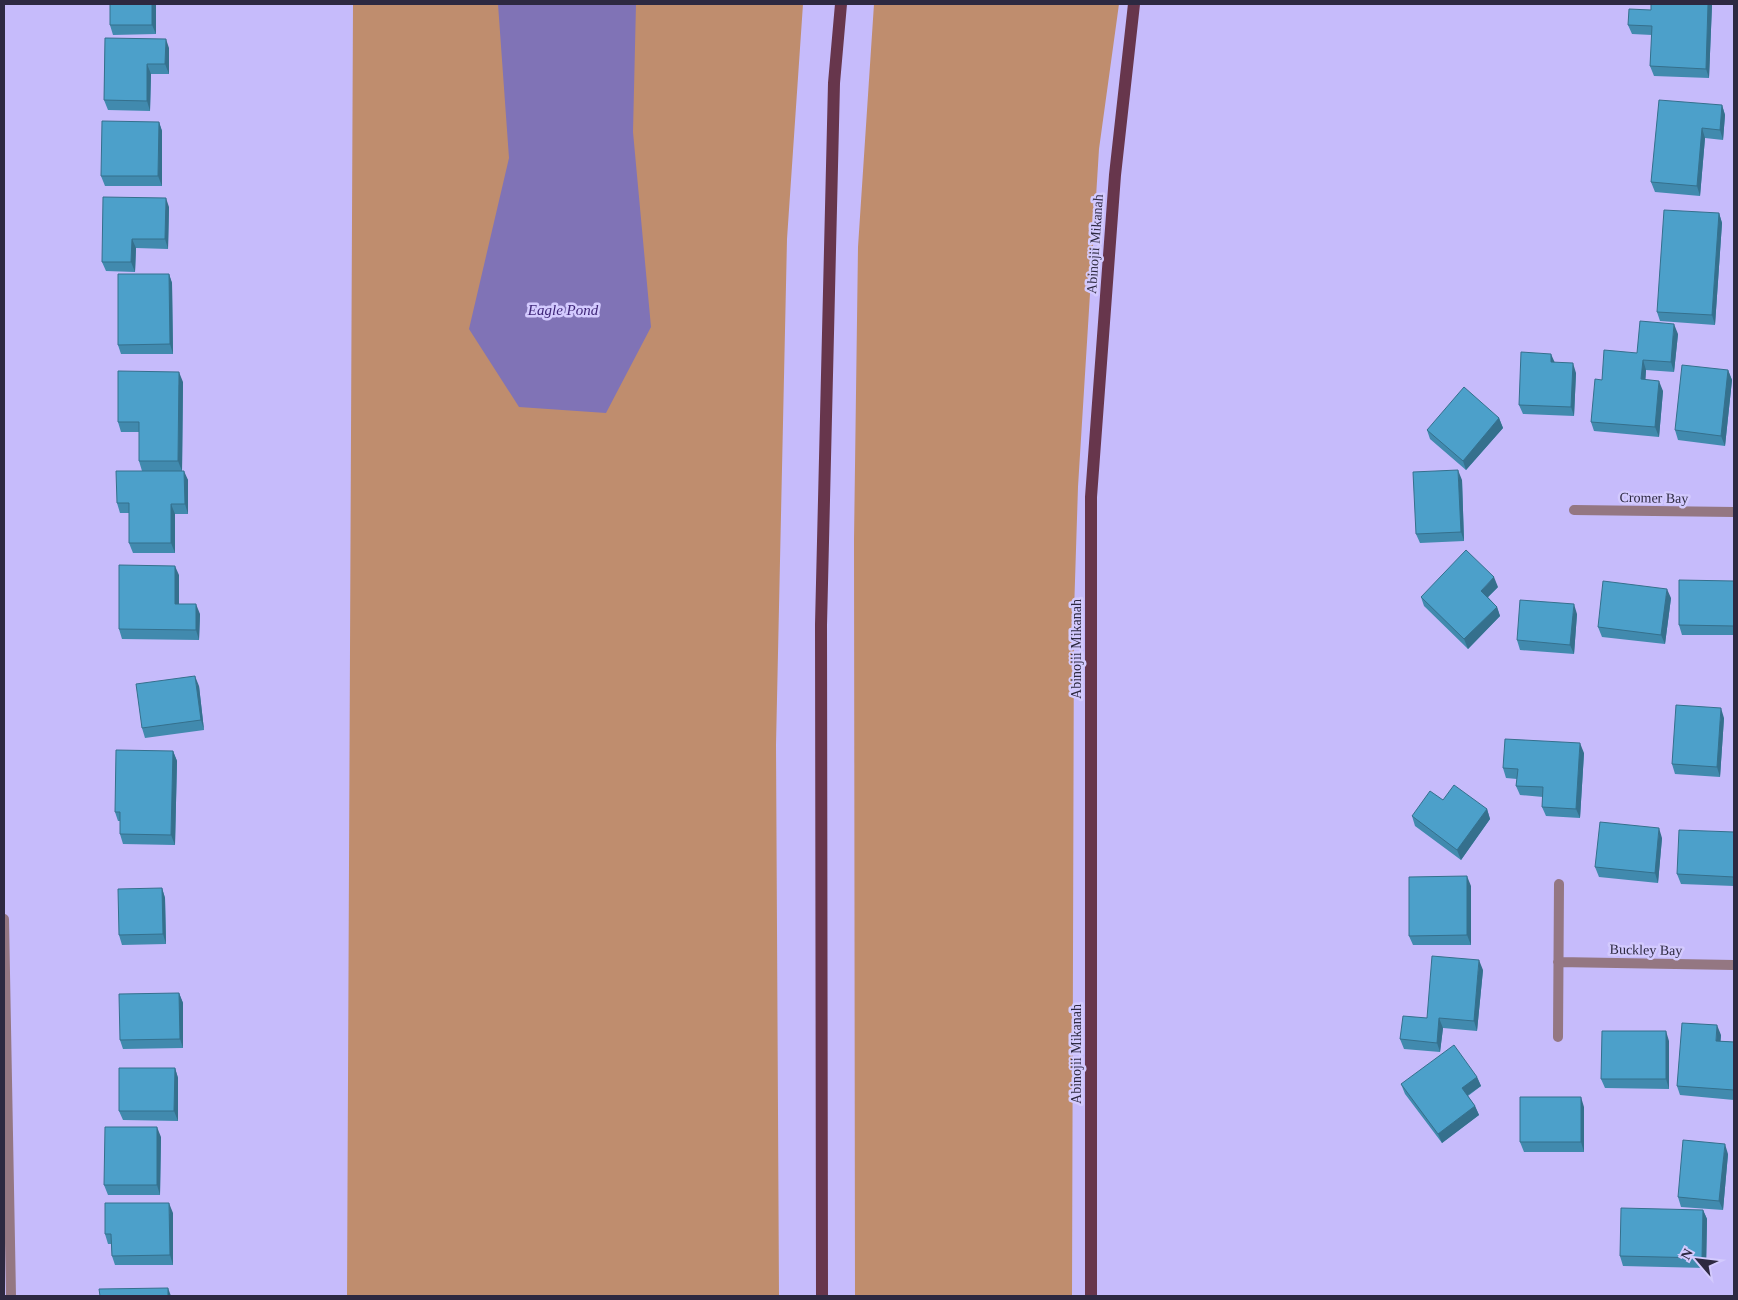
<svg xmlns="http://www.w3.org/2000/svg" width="1738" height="1300" font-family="'Times New Roman',serif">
<rect width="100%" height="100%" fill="#c6bbfb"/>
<path fill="#bf8d6e" d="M353,4H803L787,239L776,745L779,1296H347Z
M874,4H1119L1099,149L1078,487L1074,612L1072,1296H855L854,540L858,247Z"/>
<path fill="#8073b6" d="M498,4H636L633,132L651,327L606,413L519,407L469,329L509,158Z"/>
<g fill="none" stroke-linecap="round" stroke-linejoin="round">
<path stroke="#947782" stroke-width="10" d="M1574,510L1734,512
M4,919L11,1296
M1558,962L1734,965
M1558,1037L1559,884"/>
<path stroke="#67364c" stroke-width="12" d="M822,1296L821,625L834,83L841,4
M1091,1296V497L1115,175L1134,4"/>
</g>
<path fill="#418aae" d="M156,4V34L113,35L110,25Z
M1712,5L1709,78L1654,76L1650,66L1652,35L1632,34L1628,25L1651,10Z
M105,38L169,48V74H151L150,111L108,110L104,100Z
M1722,105L1725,115L1723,140L1705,138L1700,196L1655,192L1651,182Z
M159,122L162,131V186H105L101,176Z
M169,207L168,249L136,248L135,272L106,271L102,262Z
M1719,213L1722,223L1715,325L1660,321L1657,312Z
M169,274L172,283L173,354H121L118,345Z
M1678,334L1674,372L1646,370L1645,380L1663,391L1659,437L1594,431L1591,422L1602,380L1637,353Z
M1554,362L1576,373L1574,416L1523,414L1519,405Z
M1728,370L1732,380L1725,446L1678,440L1675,430Z
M183,382L182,471L188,480V514H175V553H133L129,543V513H120L117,503L176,471H142L139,461V432H121L118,422Z
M1499,418L1503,428L1466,470L1430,439L1427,430Z
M1462,480L1464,541L1420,543L1416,534Z
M179,575V604L200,614L199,640L122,639L119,629Z
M1734,581V635H1682L1679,625Z
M1498,587L1488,597L1497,607L1500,616L1468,649L1424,606L1421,597Z
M1671,598L1665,644L1602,637L1598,627Z
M1577,614L1574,654L1520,650L1517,640Z
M199,686L204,730L145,738L142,728Z
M1724,718L1720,777L1675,774L1672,764Z
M173,751L177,761L175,845L123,844L120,834V821H118L115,812Z
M1584,753L1580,818L1546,816L1542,807L1543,797L1520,795L1516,786L1517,779L1506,778L1503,768Z
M1443,800L1487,809L1490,819L1461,860L1415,826L1412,816Z
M1734,832V886L1681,884L1677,874Z
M1662,838L1658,883L1599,877L1595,867Z
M1471,886V945H1413L1409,936Z
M162,888L165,898L166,944L122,945L119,935Z
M1483,970L1477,1031L1443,1028L1440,1052L1404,1049L1400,1039L1427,1018Z
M179,993L183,1003V1048L123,1049L120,1040Z
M1721,1035L1720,1041L1734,1042V1100L1680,1095L1677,1086Z
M1669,1041V1089L1605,1088L1601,1079Z
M175,1068L178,1078V1121L123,1120L119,1111Z
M1477,1077L1481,1086L1468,1096L1475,1106L1479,1115L1442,1143L1405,1094L1401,1084Z
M1584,1107V1152H1524L1520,1142Z
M161,1137L160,1195H108L104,1185Z
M1728,1154L1723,1210L1681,1207L1678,1197Z
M1703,1210L1707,1219L1706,1268L1623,1266L1620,1256Z
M173,1213V1265H115L112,1256L111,1244H108L105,1234Z"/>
<path fill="#35708d" d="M152,4H156V34L152,25Z
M1708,4H1712V5L1709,78L1706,69Z
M166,39L169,48V74L165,64Z
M147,64L151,74L150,111L147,101Z
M1722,105L1725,115L1723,140L1720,130Z
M159,122L162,131V186L158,176Z
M1702,128L1705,138L1700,196L1697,186Z
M166,198L169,207L168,249L165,239Z
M1719,213L1722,223L1715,325L1712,315Z
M132,239L136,248L135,272L131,262Z
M169,274L172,283L173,354L170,344Z
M1674,324L1678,334L1674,372L1671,362Z
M1551,354L1555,363L1551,362Z
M1643,360L1646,370L1645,389L1641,379Z
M1573,363L1576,373L1574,416L1571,407Z
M1728,370L1732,380L1725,446L1721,436Z
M179,372L183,382L182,471L178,461Z
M1659,381L1663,391L1659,437L1655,427Z
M1499,418L1503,428L1466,470L1463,461Z
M1458,470L1462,480L1464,541L1461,532Z
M184,471L188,480V514L185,504Z
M171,504L175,514V553L171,543Z
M175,566L179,575V614L175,604Z
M1494,577L1498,587L1484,601L1481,591Z
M1667,589L1671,598L1665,644L1661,635Z
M196,604L200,614L199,640L196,630Z
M1574,604L1577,614L1574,654L1570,645Z
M1497,607L1500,616L1468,649L1464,639Z
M195,676L199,686L204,730L201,720Z
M1721,708L1724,718L1720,777L1717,767Z
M1580,743L1584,753L1580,818L1576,809Z
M173,751L177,761L175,845L171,835Z
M1487,809L1490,819L1461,860L1457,850Z
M1659,828L1662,838L1658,883L1655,873Z
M1467,876L1471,886V945L1467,935Z
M162,888L165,898L166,944L163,934Z
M1479,960L1483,970L1477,1031L1474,1021Z
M179,993L183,1003V1048L180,1039Z
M1439,1018L1443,1028L1440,1052L1437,1043Z
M1717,1025L1721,1035L1720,1051L1716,1041Z
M1666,1031L1669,1041V1089L1666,1079Z
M175,1068L178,1078V1121L174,1111Z
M1477,1077L1481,1086L1465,1097L1462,1088Z
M1581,1097L1584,1107V1152L1581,1142Z
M1475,1106L1479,1115L1442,1143L1438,1134Z
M157,1127L161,1137L160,1195L157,1185Z
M1725,1144L1728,1154L1723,1210L1719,1201Z
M169,1203L173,1213V1265L170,1255Z
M1703,1210L1707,1219L1706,1268L1702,1258Z
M168,1288L171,1296H168Z"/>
<path fill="#4ca0ca" stroke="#35708d" d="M110,4H152V25H110Z
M1651,4H1708L1706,69L1650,66L1652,26L1628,25L1629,9L1651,10Z
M105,38L166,39L165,64H147V101L104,100Z
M1659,100L1722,105L1720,130L1702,128L1697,186L1651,182Z
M102,121L159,122L158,176H101Z
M103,197L166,198L165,239H132L131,262H102Z
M1664,210L1719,213L1712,315L1657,312Z
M118,274H169L170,344L118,345Z
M1640,321L1674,324L1671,362L1643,360L1641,379L1659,381L1655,427L1591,422L1595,379L1602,380L1604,350L1637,353Z
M1521,352L1551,354V362L1573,363L1571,407L1519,405Z
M1682,365L1728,370L1721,436L1675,430Z
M118,371L179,372L178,461H139V422H118Z
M1464,387L1499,418L1463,461L1427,430Z
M1458,470L1461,532L1416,534L1413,472Z
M116,471H184L185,504H171V543H129V503H117Z
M1466,550L1494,577L1481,591L1497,607L1464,639L1421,597Z
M119,565L175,566V604H196V630L119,629Z
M1679,580L1734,581V626L1679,625Z
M1603,581L1667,589L1661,635L1598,627Z
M1520,600L1574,604L1570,645L1517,640Z
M195,676L201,720L142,728L136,684Z
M1676,705L1721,708L1717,767L1672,764Z
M1505,739L1580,743L1576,809L1542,807L1543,787L1516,786L1518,769L1503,768Z
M116,750L173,751L171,835L120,834V812H115Z
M1454,785L1487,809L1457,850L1412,816L1430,791L1443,800Z
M1600,822L1659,828L1655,873L1595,867Z
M1679,830L1734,832V877L1677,874Z
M1467,876V935L1409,936V877Z
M162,888L163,934L119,935L118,889Z
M1432,956L1479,960L1474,1021L1439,1018L1437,1043L1400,1039L1403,1016L1427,1018Z
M179,993L180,1039L120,1040L119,994Z
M1682,1023L1717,1025L1716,1041L1734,1042V1090L1677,1086Z
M1602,1031H1666V1079H1601Z
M1454,1045L1477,1077L1462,1088L1475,1106L1438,1134L1401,1084Z
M119,1068H175L174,1111H119Z
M1520,1097H1581V1142H1520Z
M105,1127H157V1185H104Z
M1683,1140L1725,1144L1719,1201L1678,1197Z
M105,1203H169L170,1255L112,1256L111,1234H105Z
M1621,1208L1703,1210L1702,1258L1620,1256Z
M168,1288V1296H100L99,1289Z"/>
<g text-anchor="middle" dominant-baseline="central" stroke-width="5" stroke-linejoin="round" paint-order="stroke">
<g font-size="14" fill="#2d2941" stroke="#d3cafe">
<text transform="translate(1095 244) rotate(-86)">Abinojii Mikanah</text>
<text transform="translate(1654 498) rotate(1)">Cromer Bay</text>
<text transform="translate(1076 649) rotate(-90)">Abinojii Mikanah</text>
<text transform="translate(1646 950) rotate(1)">Buckley Bay</text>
<text transform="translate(1076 1054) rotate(-90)">Abinojii Mikanah</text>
</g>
<g font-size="15" font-style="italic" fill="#3f2678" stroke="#d3cafe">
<text x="563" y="310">Eagle Pond</text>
</g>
</g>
<rect width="1738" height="1300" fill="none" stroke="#2d2941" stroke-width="10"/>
<g transform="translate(1698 1260) rotate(298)" stroke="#d3cafe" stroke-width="4" paint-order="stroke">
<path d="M0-4L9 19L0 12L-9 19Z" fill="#2d2941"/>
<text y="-8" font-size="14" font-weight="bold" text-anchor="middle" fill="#2d2941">N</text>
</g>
</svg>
